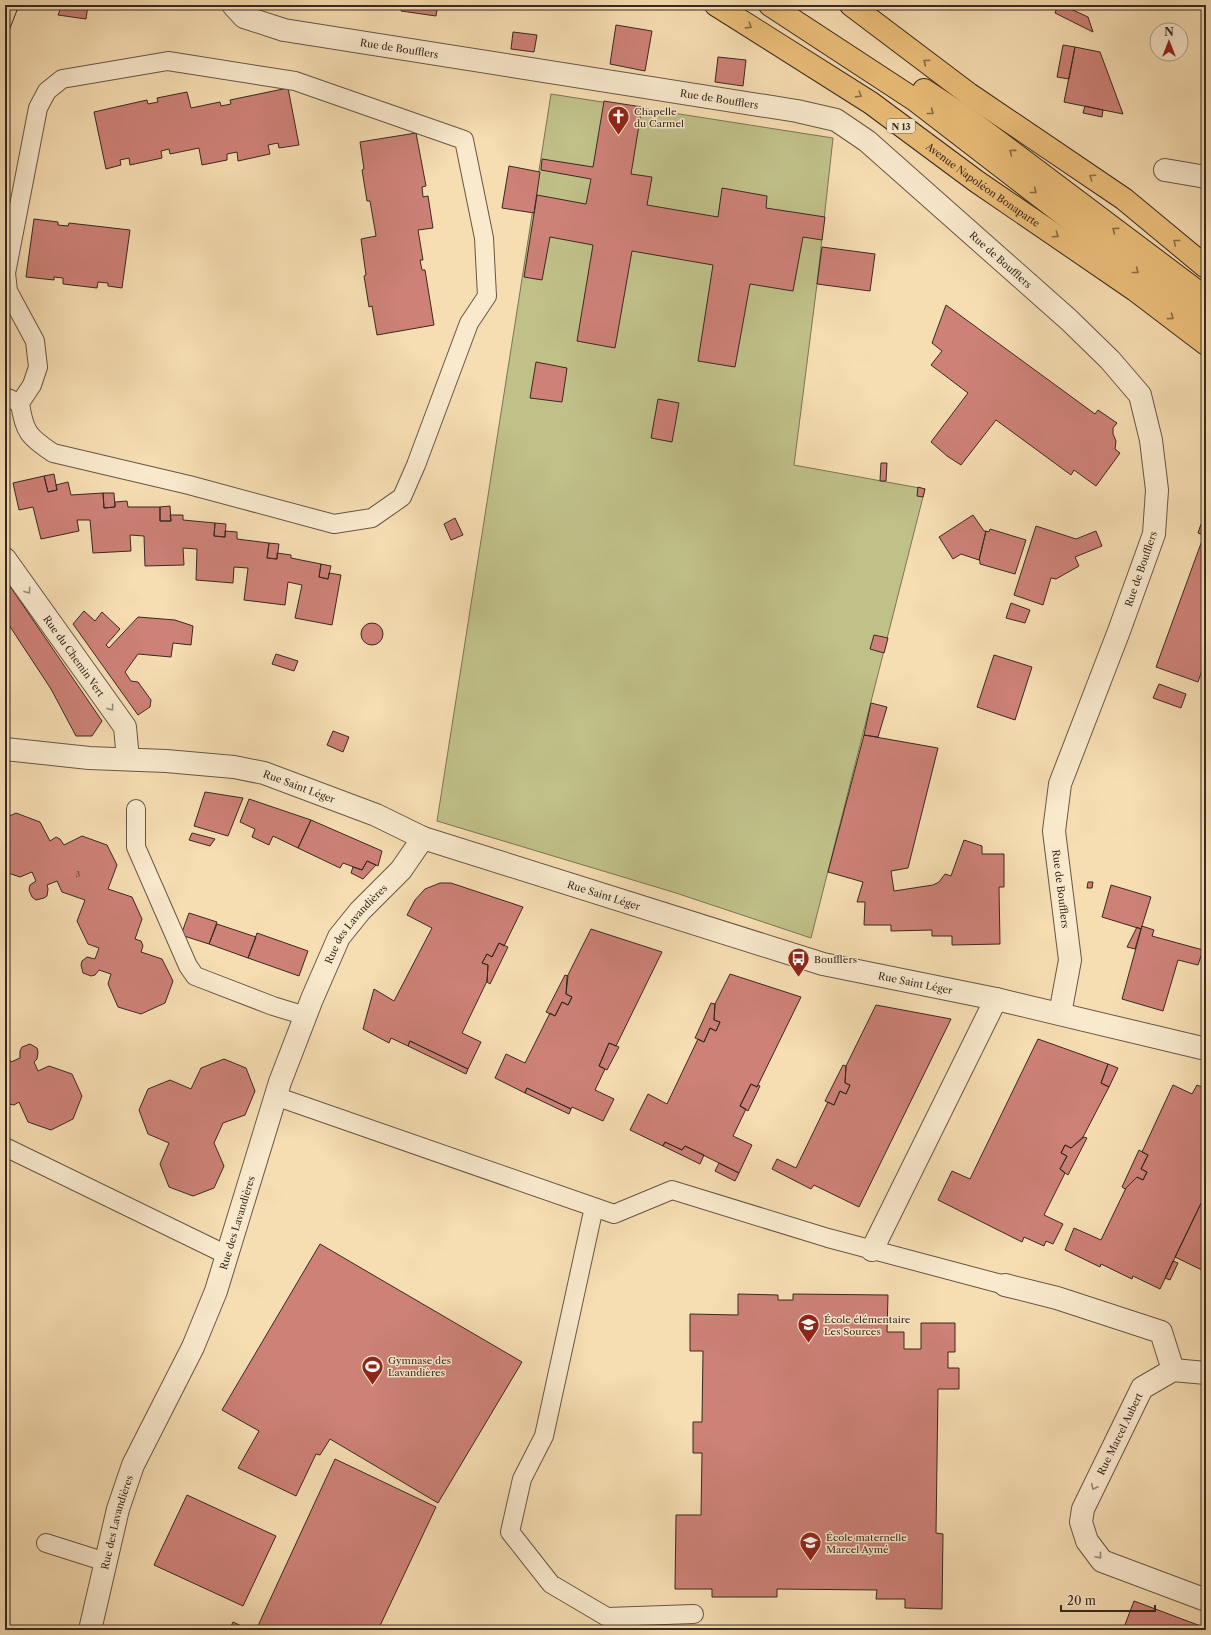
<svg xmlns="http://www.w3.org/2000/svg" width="1211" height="1635" font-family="'Libre Caslon Text',serif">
<rect width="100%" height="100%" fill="#f6ddb2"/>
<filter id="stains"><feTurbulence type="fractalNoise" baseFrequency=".005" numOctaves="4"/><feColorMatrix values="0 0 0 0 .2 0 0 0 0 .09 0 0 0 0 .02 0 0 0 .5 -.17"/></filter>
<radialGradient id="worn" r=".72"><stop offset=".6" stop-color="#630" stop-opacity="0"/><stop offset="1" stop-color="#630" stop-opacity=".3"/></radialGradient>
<path fill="#c0c089" stroke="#7c7454" d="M551,94L833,138L817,284L794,465L925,489L811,938L676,893L437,821Z"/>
<path fill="#cd8177" stroke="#39291f" d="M62,5H88L86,19L58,15Z
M401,5H438L436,16L401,11Z
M1058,5H1062L1088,17L1093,32L1055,13Z
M616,25L652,31L645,71L610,64Z
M513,32L537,35L534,52L511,49Z
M1063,45L1075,47L1069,79L1057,77Z
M1075,47L1100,52L1123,114L1064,102Z
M718,57L746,60L743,86L715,82Z
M288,88L299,145L279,148L278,143L268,145L270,154L238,161L237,152L227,154V160L202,165L199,148L170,154L169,149L161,151L162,158L130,165L129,158L120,160L121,165L106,169L94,112L147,100L148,104L158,102L157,98L187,92L191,108L220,102L221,106L231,104L230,100Z
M604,101L642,107L631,174L652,177L647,205L718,217L722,188L767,196L766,208L825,217L822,240L803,237L793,291L750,284L735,367L698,361L713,265L632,251L615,348L577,341L593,245L550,237L542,280L524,277L537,195L586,204L591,179L541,170L542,159L593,167Z
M1085,106L1103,110L1102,117L1083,113Z
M416,133L426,186L422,187L423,197L428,196L433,228L418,230L423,260H420L422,270H425L434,325L377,335L372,306L369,307L364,276L366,275L361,239L376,236L370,201H367L362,170L364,169L360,142Z
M509,166L540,172L534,213L502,208Z
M34,219L58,222V225L68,226L69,223L130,230L122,288L108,286V283L98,282L97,288L63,284V278L54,277V280L26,277Z
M822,247L875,254L870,291L817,284Z
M946,305L1095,414L1098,410L1117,423L1113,428V434L1116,441L1115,449L1120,453L1096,486L1074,470L1071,475L996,420L961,465L947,456L931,442L968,393L931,365L942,351L932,343Z
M536,362L567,368L562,402L530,398Z
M658,399L679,403L672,442L651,438Z
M881,463H887L886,481H880Z
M54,474L57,490L48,492L44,476Z
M44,476L48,492L57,490L56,485L68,482L71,495L103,493L104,508L115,507V502L127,501L128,507H160V521H171L170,515H183V520L215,523L214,536L225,537V531L237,532V539L269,543L267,558L277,559V553L291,555V558L321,564L319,577L328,579L329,573L341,575L332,625L295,618L302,585L288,582L285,605L244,600L248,568L234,567L233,583L196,580L197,549L183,548L184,565L145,566L144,536L130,535L131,551L93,553L90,520H77L79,531L41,539L33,507L19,510L13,483Z
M918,487L925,489L923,497L917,496Z
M103,493H114L115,507L104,508Z
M170,506L171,521H160V507Z
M973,515L984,531H986L979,560L961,554L953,559L939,537Z
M455,518L463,535L451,540L444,524Z
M215,523L226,524L225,537L214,536Z
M1201,524L1206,526V659L1198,682L1156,667L1204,535L1198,533Z
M1036,526L1076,539L1096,531L1102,546L1075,557L1079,566L1056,579L1051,578L1043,605L1014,595Z
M990,529L1026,540L1015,574L980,564V561L979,560L986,531L989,532Z
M269,543L279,544L277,559L267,558Z
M321,564L331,566L328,579L319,577Z
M5,579L102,721L92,736H76L51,689L5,619Z
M1011,603L1030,610L1025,623L1006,618Z
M84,611L95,621L102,612L120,629L106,645L109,648L138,617L175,620L193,626L191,645L173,643L171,657L138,654L125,672L131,681L138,682L151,700L150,707L138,715L73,624Z
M361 634a11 11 0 1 1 22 0a11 11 0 1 1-22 0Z
M874,635L888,638L884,653L870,649Z
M276,654L298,661L294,671L272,664Z
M994,655L1032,667L1015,720L977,707Z
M1159,684L1186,694L1181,708L1153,698Z
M871,703L887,707L878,737L864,735Z
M333,731L349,737L343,752L327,745Z
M864,735L938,748L908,868L891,871L894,891L933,885L939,882L945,874L951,876L964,840L982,846V854H1004V887H999L1000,944L952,945V936H932V930L891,931V925H864L865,902H857L863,882L828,872Z
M205,792L243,798L228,836L194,826Z
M249,799L311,820L298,848L273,836L269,845L252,837L255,829L240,822Z
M16,813L40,822L50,841L56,837L60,839L64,845L82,836L107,845L117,865L108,889L132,897L142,919L135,939L141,941L143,946L141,952L162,959L173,981L165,1003L141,1014L118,1007L108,984L111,974L99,970L95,975L91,976L83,973L81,965L82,961L87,957L95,959L99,948L88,944L77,921L85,900L62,892L57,881L47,885L48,889L47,896L44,898L36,900L32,897L29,890L30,885L36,881L32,872L20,877L5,872V818Z
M311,820L382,851L378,866L367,861L362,870L343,863L340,868L298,848Z
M192,833L215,839L210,846L189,840Z
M367,861L376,865L363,879L351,873L353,867L362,870Z
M1088,882H1093L1092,888H1087Z
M440,883H451L523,907L504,946L499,943L492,957L487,954L482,963L488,965L487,981L462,1033L481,1042L468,1069L410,1041L408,1046L391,1038L389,1043L363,1029L374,989L394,1001L432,928L407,915L415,900L425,889Z
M1111,885L1151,897L1141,929L1102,917Z
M189,913L217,922L209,944L181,935Z
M217,924L256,937L248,958L209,944Z
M1142,926L1154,930L1152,936L1203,950L1198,965L1178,960L1163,1011L1122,999Z
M1137,927L1141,929L1135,949L1127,947Z
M591,929L662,952L616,1046L609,1043L599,1066L605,1069L595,1090L614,1099L603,1121L572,1107L571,1109L527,1088L525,1093L495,1078L506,1054L525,1063L550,1013L555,1016L562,1002L568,1005L572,997L566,994L567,977Z
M257,933L308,951L299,976L248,958Z
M499,943L508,947L490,984L487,982L488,965L482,963L487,954L492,957Z
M730,974L801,997L757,1087L751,1084L740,1106L746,1109L733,1136L752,1145L739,1173L685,1146L682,1150L665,1142L663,1146L630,1130L648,1094L667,1104L698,1039L704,1042L710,1028L716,1031L720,1022L714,1020L715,1004Z
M565,975L568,976L566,994L572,997L568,1005L562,1002L555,1016L546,1012Z
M711,1003L715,1004L714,1020L720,1022L716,1031L710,1028L704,1042L695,1038Z
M876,1005L951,1019L859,1207L814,1185L811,1189L772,1169L777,1159L796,1168L828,1102L834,1105L840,1091L846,1094L850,1085L845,1083L846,1066Z
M1038,1039L1108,1064L1101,1083L1109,1087L1083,1137L1071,1148L1065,1145L1061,1153L1067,1156L1060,1169L1065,1173L1044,1215L1063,1224L1053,1244L1046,1241L1044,1246L1024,1237L1022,1242L938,1200L952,1171L970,1179Z
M410,1041L468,1069L466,1074L408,1046Z
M609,1043L619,1047L607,1070L599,1066Z
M30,1044L37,1048L38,1052L37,1059L34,1062L38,1071L49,1066L72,1074L82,1096L73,1119L51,1130L28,1122L19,1102L14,1105L9,1104L7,1097L5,1098V1051L11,1062L20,1058V1051L22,1047Z
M224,1059L246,1068L255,1091L245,1115L223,1123L214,1143L224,1166L214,1188L193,1196L169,1187L160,1164L169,1143L148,1134L139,1110L148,1089L170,1080L191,1089L201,1068Z
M1108,1064L1118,1068L1109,1087L1101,1083Z
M843,1065L846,1066L845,1083L850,1085L846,1094L840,1091L834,1105L825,1101Z
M751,1084L757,1087L758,1085L760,1086L748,1111L740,1106Z
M1173,1085L1192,1094L1197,1085L1206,1089V1193L1160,1289L1133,1276L1132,1279L1101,1264L1100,1267L1065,1250L1074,1228L1101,1240L1126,1188L1137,1177L1143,1180L1147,1172L1141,1169L1148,1155L1142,1152Z
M527,1088L571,1109L569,1114L525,1093Z
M1084,1137L1087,1138L1068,1175L1060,1169L1067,1156L1061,1153L1065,1145L1071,1148Z
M665,1142L682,1150L685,1146L704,1155L700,1164L663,1146Z
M1139,1150L1148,1155L1141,1169L1147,1172L1143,1180L1137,1177L1125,1189L1122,1187Z
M719,1163L739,1173L735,1181L715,1171Z
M1206,1193V1272L1175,1257Z
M320,1244L522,1362L438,1503L330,1439L320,1455L316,1454L296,1496L238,1468L259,1431L222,1410Z
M1173,1261L1178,1263L1170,1280L1165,1278Z
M738,1294L778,1295V1300H793V1294L888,1295L887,1332H904V1349H921V1323H955V1352H948V1368H959V1389H938L936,1533L943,1534L942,1609L905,1608V1599H876L877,1590L777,1589V1597H712V1589H675L676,1515H701L702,1453H693V1422H702L703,1351H690V1314L738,1315Z
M335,1459L436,1507L378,1630H256Z
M187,1495L276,1536L243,1606L154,1565Z
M1134,1601L1206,1628V1630H1123Z
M233,1622L250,1630H229Z"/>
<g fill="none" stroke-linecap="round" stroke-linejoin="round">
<defs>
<path id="service" d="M168,61L295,81L464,140L484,238L487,296L469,323L416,465L402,497L372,518L334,524L189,485L53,453C29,437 24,432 20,403L32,385L38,367L35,341L8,291L6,273L38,108L47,91L62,79Z
M5,397L20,403
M136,809V847L188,966L195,976L273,1006L306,1016
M275,1096L614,1214L672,1190L828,1238L1005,1285
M5,1147L227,1255
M594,1207L544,1436L522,1479L510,1532L551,1584L607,1617L694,1614
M46,1543L106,1562"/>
<path id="pedestrian" d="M872,1250L996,999
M1005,1285L1057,1298L1161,1332L1173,1370"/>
<g id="minor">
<path id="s1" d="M233,5L244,17L284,30L797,111L836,120L867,141L1069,320L1110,360L1140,395L1151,440L1157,490L1154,534L1119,631L1060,784L1054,831L1070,960L1060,1014"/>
<path d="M1165,170L1206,177"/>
<path id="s2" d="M5,559L125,727L128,759"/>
<path d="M1206,1373L1173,1370L1142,1388L1083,1509L1081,1522L1087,1541L1102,1561L1206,1600"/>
<path id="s3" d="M90,1630L118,1509L133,1465L193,1347L216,1291L280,1082L312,999L339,937L360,911L401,870L423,838"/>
</g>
<g id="tertiary">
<path id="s4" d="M5,749L89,758L166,761L234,767L264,773L376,815L423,838L823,964L996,999L1206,1049"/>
</g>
<g id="primary">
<path id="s5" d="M716,5L871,103L976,181L1135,290L1206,344"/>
<path d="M770,5L915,100L1206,324"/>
<path d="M851,5L969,94L1124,199L1206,267"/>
<path d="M924,90L972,122L1206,298"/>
</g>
</defs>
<use href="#service" stroke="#685644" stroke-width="20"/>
<use href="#pedestrian" stroke="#685644" stroke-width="24"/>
<use href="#minor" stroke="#685644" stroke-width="24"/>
<use href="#tertiary" stroke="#685644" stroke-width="24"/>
<use href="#primary" stroke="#39291f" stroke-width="24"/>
<use href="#service" stroke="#f9e9cd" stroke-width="18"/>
<use href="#pedestrian" stroke="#f9e9cd" stroke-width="22"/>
<use href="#minor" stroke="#f9e9cd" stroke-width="22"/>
<use href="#tertiary" stroke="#f9e9cd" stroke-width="22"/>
<use href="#primary" stroke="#ebbe79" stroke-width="22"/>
<path stroke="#39291f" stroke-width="1" d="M5,41L19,5"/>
</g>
<defs><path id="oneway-chevron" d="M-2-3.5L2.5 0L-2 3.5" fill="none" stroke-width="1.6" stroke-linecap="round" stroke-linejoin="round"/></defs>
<g stroke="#896c48">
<use href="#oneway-chevron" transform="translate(749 26) rotate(32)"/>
<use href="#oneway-chevron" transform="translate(926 62) rotate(-143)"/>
<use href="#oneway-chevron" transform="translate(859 95) rotate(32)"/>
<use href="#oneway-chevron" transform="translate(931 112) rotate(38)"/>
<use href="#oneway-chevron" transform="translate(1012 152) rotate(-143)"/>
<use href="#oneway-chevron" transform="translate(1092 177) rotate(-146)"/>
<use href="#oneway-chevron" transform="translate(1034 191) rotate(38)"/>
<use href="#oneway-chevron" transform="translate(1115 230) rotate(-143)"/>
<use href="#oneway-chevron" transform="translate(1056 235) rotate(34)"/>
<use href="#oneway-chevron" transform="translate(1176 242) rotate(-141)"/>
<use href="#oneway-chevron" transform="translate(1136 271) rotate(38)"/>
<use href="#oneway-chevron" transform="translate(1171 317) rotate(37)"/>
</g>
<g stroke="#998976">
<use href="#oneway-chevron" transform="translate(28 591) rotate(54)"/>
<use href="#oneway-chevron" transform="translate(111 708) rotate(54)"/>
<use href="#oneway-chevron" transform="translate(1094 1487) rotate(116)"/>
<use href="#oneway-chevron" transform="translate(1099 1556) rotate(49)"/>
</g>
<defs>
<symbol id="church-pin" viewBox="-11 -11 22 30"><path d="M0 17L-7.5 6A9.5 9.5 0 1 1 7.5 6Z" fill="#8f2418" stroke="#f9e9cd"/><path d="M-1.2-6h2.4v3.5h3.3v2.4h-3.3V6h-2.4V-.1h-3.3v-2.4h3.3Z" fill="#fff"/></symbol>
<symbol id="bus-pin" viewBox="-11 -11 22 30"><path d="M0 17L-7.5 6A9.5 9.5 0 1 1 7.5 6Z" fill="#8f2418" stroke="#f9e9cd"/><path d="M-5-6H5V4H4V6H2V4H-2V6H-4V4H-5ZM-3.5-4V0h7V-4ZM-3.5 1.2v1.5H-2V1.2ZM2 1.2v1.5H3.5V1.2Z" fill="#fff"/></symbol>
<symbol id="school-pin" viewBox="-11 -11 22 30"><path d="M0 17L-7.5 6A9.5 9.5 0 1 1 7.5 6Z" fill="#8f2418" stroke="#f9e9cd"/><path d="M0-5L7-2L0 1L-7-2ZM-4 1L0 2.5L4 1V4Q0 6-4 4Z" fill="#fff"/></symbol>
<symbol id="stadium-pin" viewBox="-11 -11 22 30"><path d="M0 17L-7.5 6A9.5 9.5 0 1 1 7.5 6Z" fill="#8f2418" stroke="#f9e9cd"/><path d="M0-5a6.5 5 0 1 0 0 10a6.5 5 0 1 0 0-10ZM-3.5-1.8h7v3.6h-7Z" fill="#fff"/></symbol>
</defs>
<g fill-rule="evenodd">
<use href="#church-pin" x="606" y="104" width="25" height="34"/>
<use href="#bus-pin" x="786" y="946" width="25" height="34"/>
<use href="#school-pin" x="796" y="1312" width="25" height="34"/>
<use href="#stadium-pin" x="360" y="1354" width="25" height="34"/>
<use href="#school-pin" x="798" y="1530" width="25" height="34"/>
</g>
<g text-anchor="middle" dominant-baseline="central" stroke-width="3" stroke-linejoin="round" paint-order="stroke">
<g font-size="8" fill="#5e3f35">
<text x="78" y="874">3</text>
</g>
<rect fill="#f9e9cd" stroke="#736353" stroke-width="1" x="887" y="119" width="28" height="14" rx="3"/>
<g font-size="9" font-weight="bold" fill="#39291f">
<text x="901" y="126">N 13</text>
</g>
<g font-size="10" fill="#39291f" stroke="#f9e9cd">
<text stroke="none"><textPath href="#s1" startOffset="175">Rue de Boufflers</textPath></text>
<text stroke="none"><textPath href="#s1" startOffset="499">Rue de Boufflers</textPath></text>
<text stroke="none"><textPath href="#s5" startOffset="322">Avenue Napoléon Bonaparte</textPath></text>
<text stroke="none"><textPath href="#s1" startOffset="834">Rue de Boufflers</textPath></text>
<text transform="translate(1141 569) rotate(-71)">Rue de Boufflers</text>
<text stroke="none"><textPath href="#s2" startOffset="119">Rue du Chemin Vert</textPath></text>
<text stroke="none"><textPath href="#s4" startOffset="298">Rue Saint Léger</textPath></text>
<text stroke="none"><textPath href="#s1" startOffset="1542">Rue de Boufflers</textPath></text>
<text stroke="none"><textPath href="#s4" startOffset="622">Rue Saint Léger</textPath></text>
<text stroke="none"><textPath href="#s3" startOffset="759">Rue des Lavandières</textPath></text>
<text stroke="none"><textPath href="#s4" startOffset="946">Rue Saint Léger</textPath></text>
<text stroke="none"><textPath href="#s3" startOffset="435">Rue des Lavandières</textPath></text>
<text transform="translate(1120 1434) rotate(-64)">Rue Marcel Aubert</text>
<text stroke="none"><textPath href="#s3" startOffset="111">Rue des Lavandières</textPath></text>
</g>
<g font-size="10" fill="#39291f" stroke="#f9e9cd" text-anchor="start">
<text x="634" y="111">Chapelle<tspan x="634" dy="12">du Carmel</tspan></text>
<text x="814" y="959">Boufflers</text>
<text x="824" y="1319">École élémentaire<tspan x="824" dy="12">Les Sources</tspan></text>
<text x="388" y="1360">Gymnase des<tspan x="388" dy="12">Lavandières</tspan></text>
<text x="826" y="1537">École maternelle<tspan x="826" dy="12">Marcel Aymé</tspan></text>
</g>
</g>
<rect width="1211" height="1635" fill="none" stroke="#f6ddb2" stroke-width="20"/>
<rect x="6" y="6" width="1199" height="1623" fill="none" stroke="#39291f" stroke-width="2"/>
<rect x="10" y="10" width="1191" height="1615" fill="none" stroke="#39291f"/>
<g transform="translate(1169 42)"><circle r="19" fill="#f9e9cd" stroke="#ac9c87"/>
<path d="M0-3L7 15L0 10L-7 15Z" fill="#8f2418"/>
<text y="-6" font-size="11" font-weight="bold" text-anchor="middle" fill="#39291f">N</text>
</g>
<path d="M1061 1605v6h94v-6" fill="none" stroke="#39291f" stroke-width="2"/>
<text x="1067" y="1605" font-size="12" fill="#39291f" stroke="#f9e9cd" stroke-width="3" paint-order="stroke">20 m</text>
<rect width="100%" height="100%" filter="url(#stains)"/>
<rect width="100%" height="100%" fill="url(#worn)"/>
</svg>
